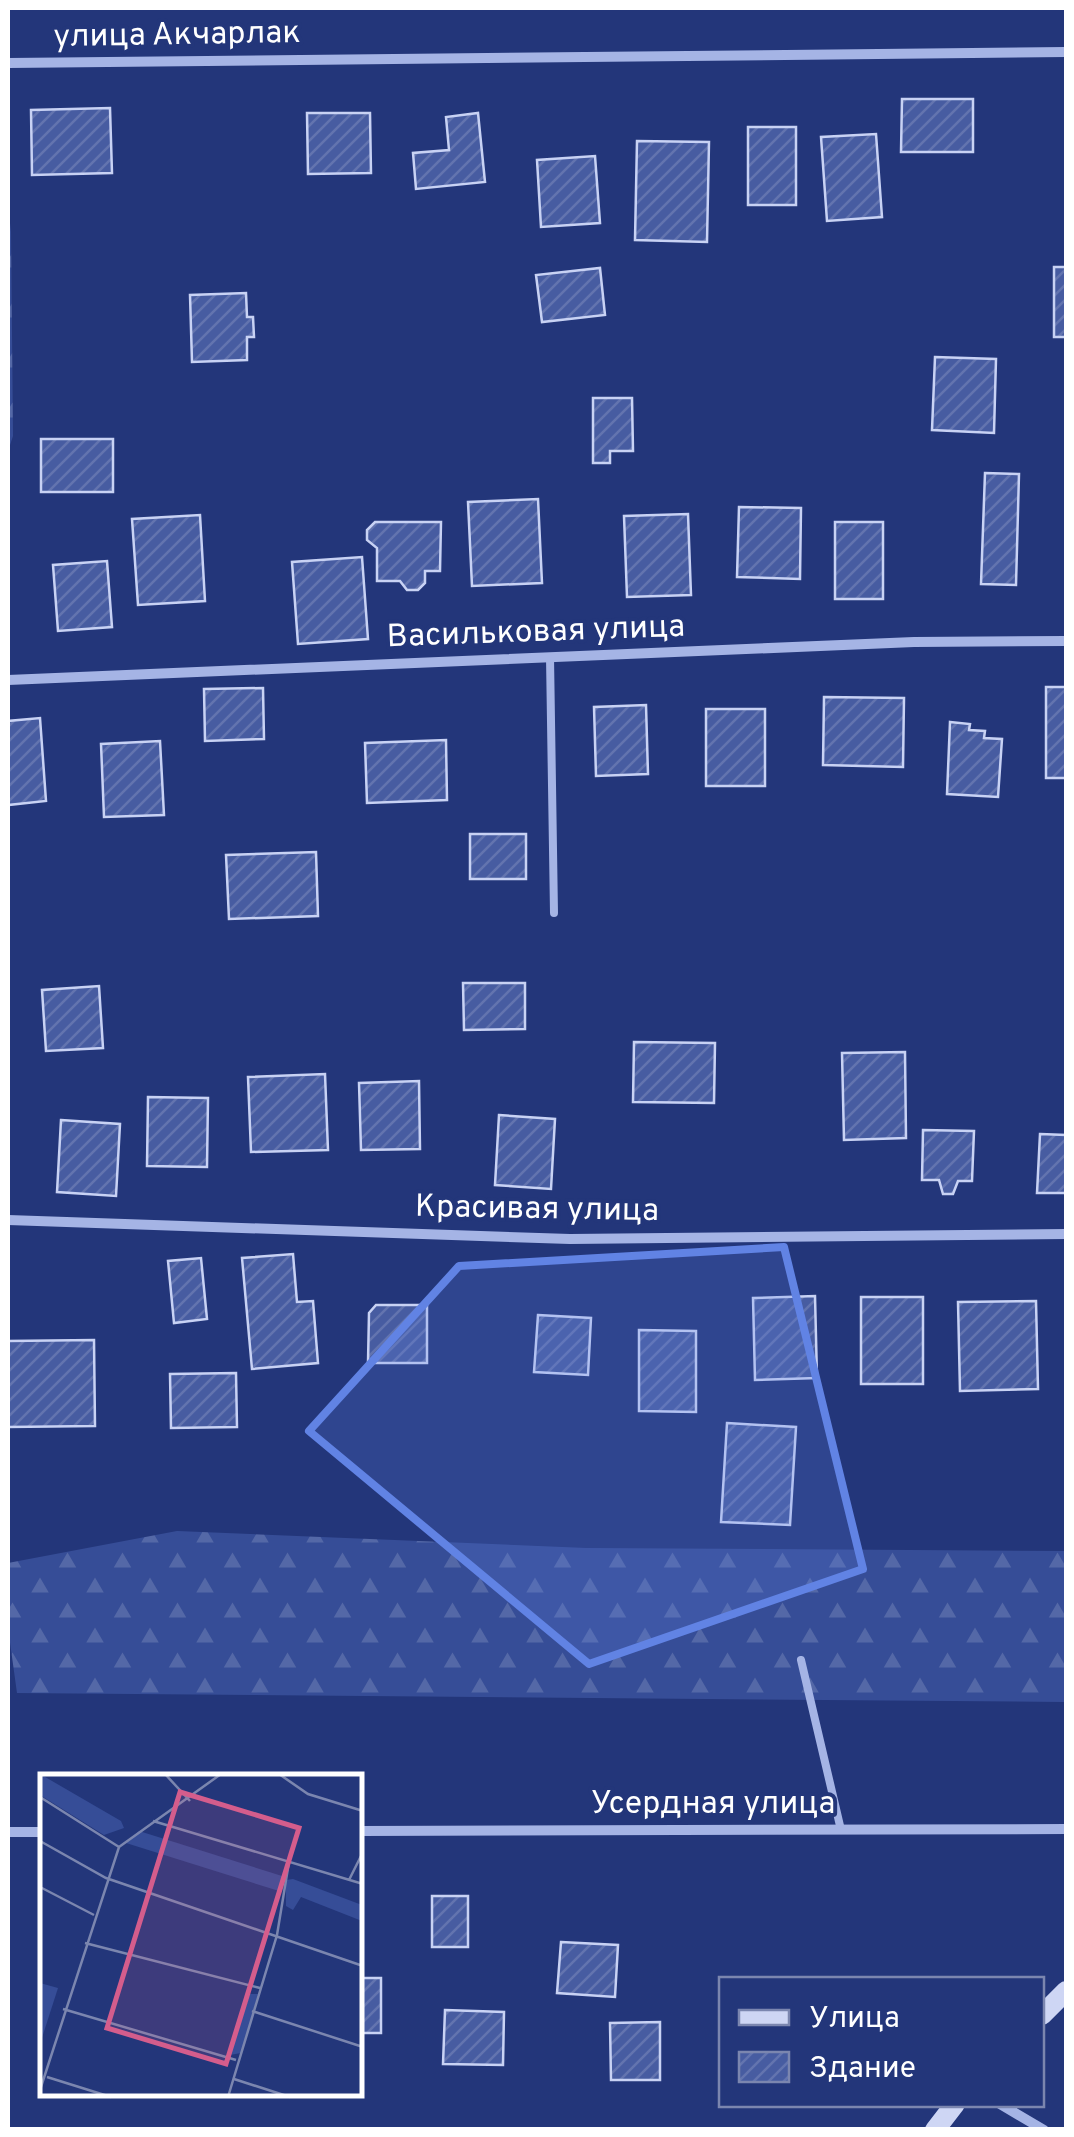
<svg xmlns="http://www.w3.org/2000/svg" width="1074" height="2137" font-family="Overpass,sans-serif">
<defs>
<pattern id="forest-firs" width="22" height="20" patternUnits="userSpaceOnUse" patternTransform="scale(2.5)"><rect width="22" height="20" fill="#364d97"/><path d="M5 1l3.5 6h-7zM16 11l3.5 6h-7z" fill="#5468a7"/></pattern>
<pattern id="building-hatch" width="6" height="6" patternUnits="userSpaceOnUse" patternTransform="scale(2.5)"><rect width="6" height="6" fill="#475ca1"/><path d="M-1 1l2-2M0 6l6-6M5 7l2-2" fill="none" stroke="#6374af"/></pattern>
</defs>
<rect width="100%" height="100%" fill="#23367a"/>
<path fill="url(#forest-firs)" d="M8,205L11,232L13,436L8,451Z
M177,1531L586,1548L1066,1551V1702L17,1693L8,1628V1563Z"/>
<path fill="url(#building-hatch)" stroke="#c8d2f4" stroke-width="2.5" d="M902,99H973V152H901Z
M110,108L112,173L32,175L31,110Z
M307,113H370L371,173L308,174Z
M478,113L485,182L416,189L413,153L449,150L446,117Z
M748,127H796V205H748Z
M876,134L882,217L827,221L821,137Z
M637,141L709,142L707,242L635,240Z
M595,156L600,223L541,227L537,160Z
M1054,267H1066V337H1054Z
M600,268L605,315L542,322L536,275Z
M246,293L247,317H253L254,337H247V360L192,362L190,295Z
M935,357L996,359L994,433L932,430Z
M593,398H632L633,451H610V463H593Z
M41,439H113V492H41Z
M985,473L1019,474L1016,585L981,584Z
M538,499L542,583L472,586L468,502Z
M739,507L801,508L800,579L737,577Z
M688,514L691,595L627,597L624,516Z
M200,515L205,601L138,605L132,519Z
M375,522H441L440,571H425V583L418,590H407L400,581H377V548L367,540V530Z
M835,522H883V599H835Z
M362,557L368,639L298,644L292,562Z
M107,561L112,627L58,631L53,565Z
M1046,687H1066V778H1046Z
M263,688L264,739L205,741L204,689Z
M824,697L904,698L903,767L823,765Z
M646,705L648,774L596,776L594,707Z
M706,709H765V786H706Z
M40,718L46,801L8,805V721Z
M950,722L970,724L969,730L985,731L984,738L1002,739L998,797L947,794Z
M446,740L447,800L367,803L365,743Z
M160,741L164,815L104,817L101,744Z
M470,834H526V879H470Z
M316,852L318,916L229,919L226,855Z
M463,983H525V1029L464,1030Z
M99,986L103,1048L46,1051L42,990Z
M634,1042L715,1043L714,1103L633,1102Z
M905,1052L906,1138L844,1140L842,1053Z
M325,1074L328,1150L251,1152L248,1077Z
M419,1081L420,1149L361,1150L359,1083Z
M148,1097L208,1098L207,1167L147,1166Z
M499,1115L555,1119L551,1189L495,1185Z
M61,1120L120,1124L116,1196L57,1192Z
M923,1130L974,1131L972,1181H958L953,1194H943L939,1180H922Z
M1040,1134L1066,1135V1193H1037Z
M293,1254L297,1302L313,1301L318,1363L252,1369L242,1258Z
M201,1258L207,1319L174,1323L168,1261Z
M815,1296L817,1378L755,1380L753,1298Z
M861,1297H923V1384H861Z
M1036,1301L1038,1389L960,1391L958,1302Z
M376,1305H427V1363H368L369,1313Z
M538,1315L591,1318L588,1375L534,1372Z
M639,1330L696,1331V1412L639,1411Z
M94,1340L95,1426L8,1427V1341Z
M236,1373L237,1427L171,1428L170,1374Z
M727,1423L796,1427L790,1525L721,1522Z
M432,1896H468V1947H432Z
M561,1942L618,1945L615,1997L557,1993Z
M360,1978H381V2033H360Z
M445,2010L504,2012L503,2065L443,2064Z
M660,2022V2080H611L610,2023Z"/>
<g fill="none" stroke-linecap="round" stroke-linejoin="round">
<path stroke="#a5b4e5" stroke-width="8" d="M550,657L554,913
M801,1660L841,1830"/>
<path stroke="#a5b4e5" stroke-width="10" d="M8,63L1066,52
M8,680L914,642L1066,641
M8,1220L570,1239L1066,1234
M360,1831L1066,1829
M8,1832H42
M1000,2104L1044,2130"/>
<path stroke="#ced6f4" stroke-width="20" d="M1042,2015L1066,1991
M935,2130L955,2104"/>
</g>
<path fill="#6183e4" fill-opacity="0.2" stroke="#6183e4" stroke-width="8" stroke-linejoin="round" d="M784,1247L863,1569L589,1664L309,1431L459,1266Z"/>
<g text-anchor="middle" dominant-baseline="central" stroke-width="8" stroke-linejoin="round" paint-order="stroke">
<g font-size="32" fill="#fff" stroke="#23367a">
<text transform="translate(177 36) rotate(-1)">улица Акчарлак</text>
<text transform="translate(536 633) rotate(-2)">Васильковая улица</text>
<text transform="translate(537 1210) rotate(1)">Красивая улица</text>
<text x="713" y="1805">Усердная улица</text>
</g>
</g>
<g transform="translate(40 1774)">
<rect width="322" height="322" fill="#23367a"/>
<path d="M0,209L18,214L0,270Z" fill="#364d97"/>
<path d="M0,0L81,47L84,54L64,61L0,21ZM99,57L242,102L239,117L86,69ZM253,105L322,131V147L261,123L253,136L246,132V106ZM210,220H218L201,279L190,281Z" fill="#364d97"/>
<path fill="none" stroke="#7b86af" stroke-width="2.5" d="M125,0L150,27M239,0L268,20L323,37M0,23L79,73M113,47L323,110M0,67L66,104L323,192M309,106L323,78M0,113L54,141M45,169L220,214M23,235L196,286M212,237L323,273M7,303L71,323M194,305L250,323M0,316L79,73L181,0M188,323L237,161L249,88"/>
<path fill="#d45d8c" fill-opacity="0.15" stroke="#d45d8c" stroke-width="5" d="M140,18L259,54L186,290L67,254Z"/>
<rect width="322" height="322" fill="none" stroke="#fff" stroke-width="5"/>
</g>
<rect width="1074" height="2137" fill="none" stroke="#ffffff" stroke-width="20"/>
<rect x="719" y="1977" width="325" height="130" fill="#23367a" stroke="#7b86af" stroke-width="2.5"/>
<rect x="739" y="2010" width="50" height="15" fill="#ced6f4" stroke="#7b86af" stroke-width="2.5"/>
<text x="809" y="2027" font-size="30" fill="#ffffff">Улица</text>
<rect x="739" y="2052" width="50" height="30" fill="url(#building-hatch)" stroke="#7b86af" stroke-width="2.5"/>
<text x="809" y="2077" font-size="30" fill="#ffffff">Здание</text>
</svg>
